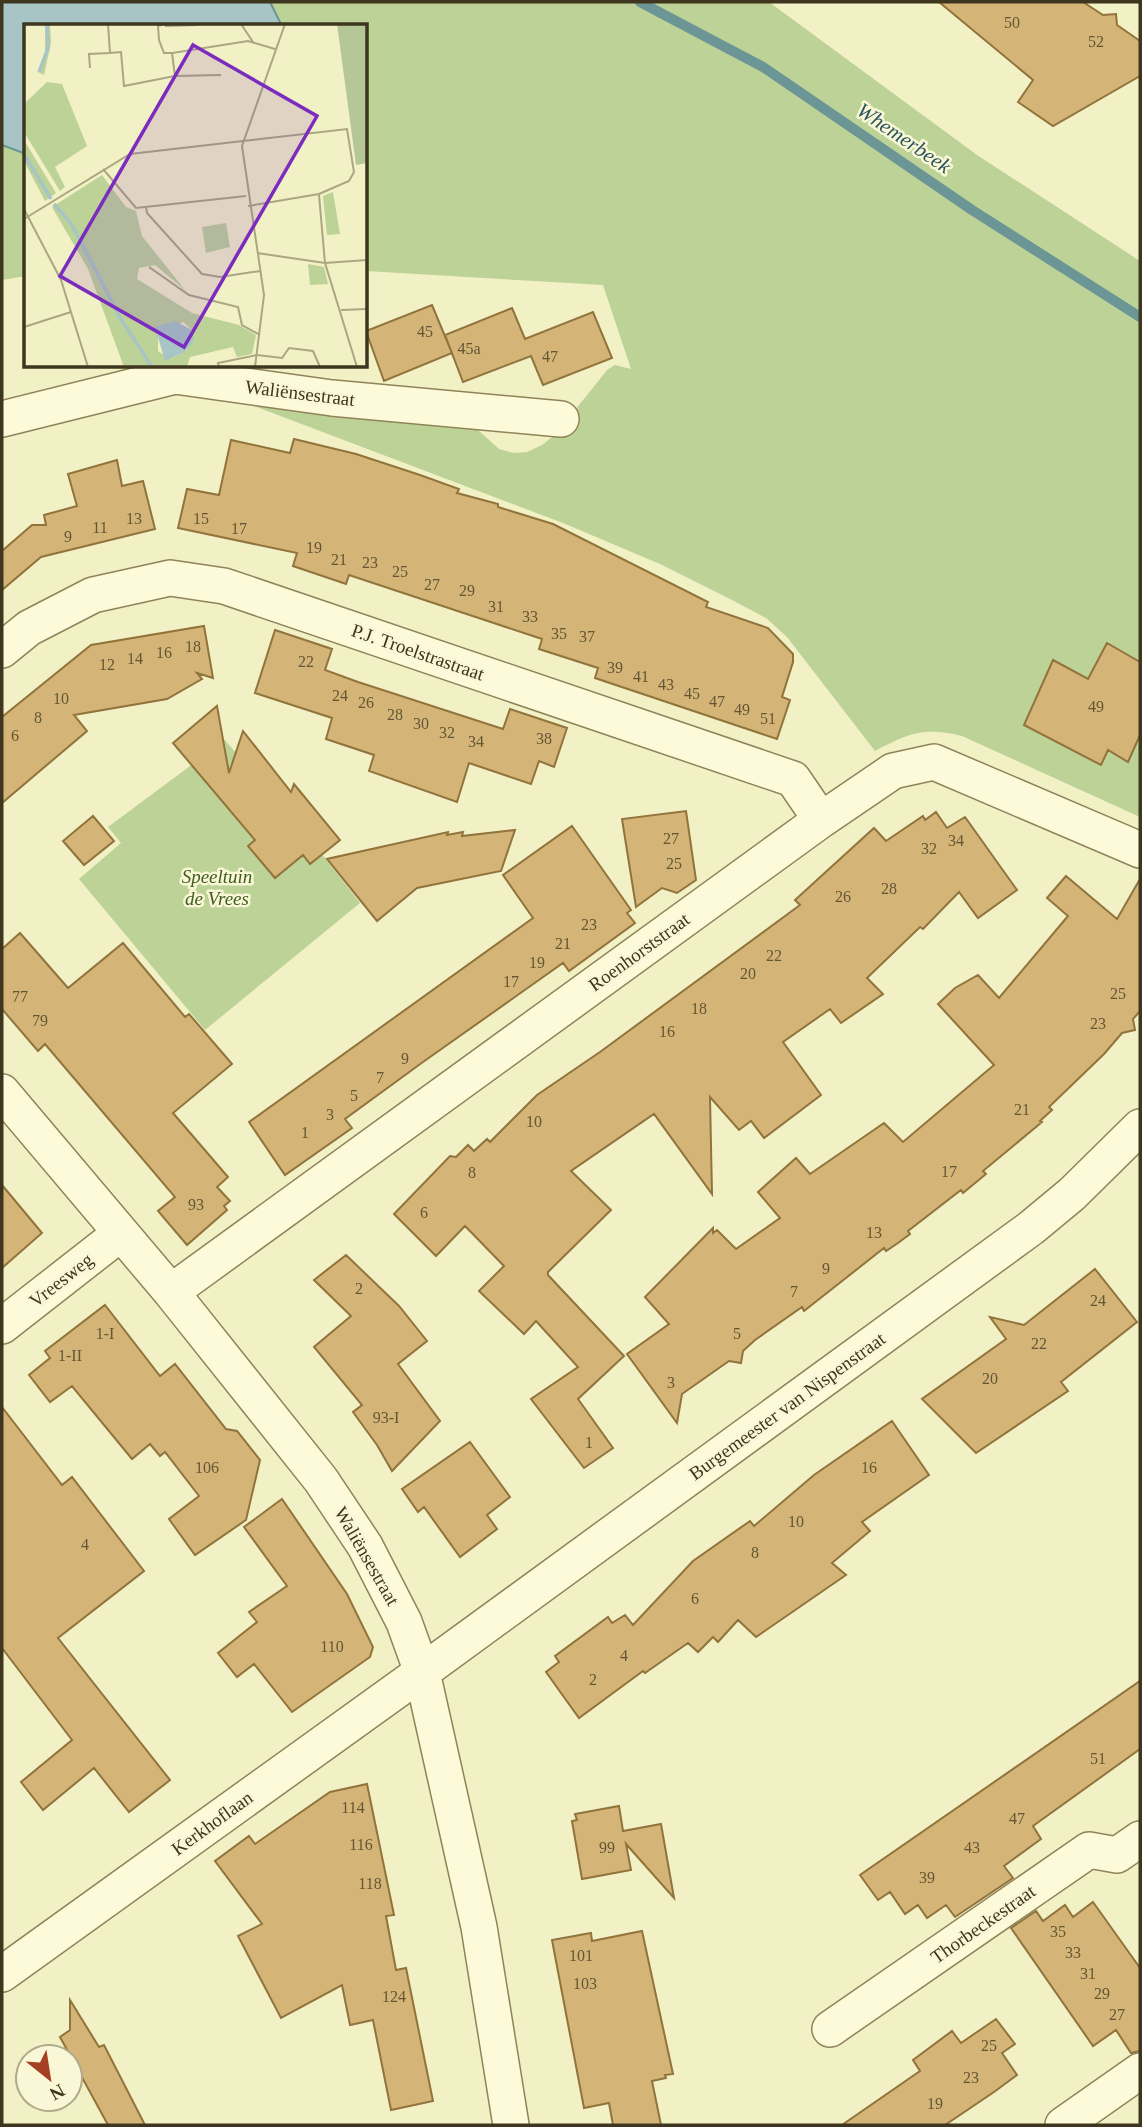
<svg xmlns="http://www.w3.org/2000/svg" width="1142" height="2127" font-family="Georgia,serif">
<rect width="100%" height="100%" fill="#f2f0c5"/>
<path fill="#bdd297" d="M270,2H769L977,155L1140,261V817L962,736C922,727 910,733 875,751L787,637L766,618L734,601L660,564L563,523L222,394L458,412L499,449L514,453L527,452L542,445L556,434L607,370L615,365L631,369L603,285L366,271V26H282Z
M2,145L26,154V276L2,280Z
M225,740L325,858L360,903L205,1030L79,879L121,843L108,827Z"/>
<path fill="#a7c5c4" stroke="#6c9595" stroke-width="2" d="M2,2H270L282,26H26V154L2,145Z"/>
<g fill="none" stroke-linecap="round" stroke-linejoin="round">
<path stroke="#6c9595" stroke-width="10" d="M640,2L763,67L972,210L1140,317"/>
</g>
<path fill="#d4b577" stroke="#91733c" stroke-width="2" d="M939,2H1083L1103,15L1116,14L1117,25L1140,41V76L1053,126L1018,102L1033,80Z
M432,305L452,353L384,381L366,331Z
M512,308L525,339L593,312L612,358L543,385L531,356L463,382L445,335Z
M294,439L356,454L420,475L459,489L457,493L498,504V507L553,524L708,602L706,607L768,628L793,654V662L782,697L790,700L777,739L595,678L598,668L539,649L542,639L349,575L346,584L293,566L297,553L178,528L187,489L219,495L231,440L290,453Z
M117,460L122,486L143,481L155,529L41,557L2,590V551L32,525H46L44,515L77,506L68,474Z
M204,626L213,678L197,673L202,679L167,699L74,715L87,731L2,803V717L91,645Z
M275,630L332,649L325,670L358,682L503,729L510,709L567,728L554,767L539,761L531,784L469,763L457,802L369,771L374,755L326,739L332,718L255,693Z
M1107,643L1140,662V735L1128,762L1108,750L1101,765L1024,725L1053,660L1088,679Z
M217,706L229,773L243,731L291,792L294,784L340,840L310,864L303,855L275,878L248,846L255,840L173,743Z
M686,811L696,880L677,893L662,888L636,907L622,819Z
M936,812L947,828L965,817L1017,890L978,918L959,892L923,929L920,927L867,978L883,994L841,1023L830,1009L783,1042L821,1095L764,1138L751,1121L739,1130L710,1097L712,1194L654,1114L571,1171L611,1210L548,1272V1275L624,1356L578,1399L613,1448L584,1468L531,1399L578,1367L536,1321L524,1334L479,1291L504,1266L465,1226L436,1256L394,1214L450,1156L456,1157L468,1145L474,1151L487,1139L490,1142L537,1095L600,1052L800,905L795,900L874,828L886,841L923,816L925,820Z
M93,816L114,841L84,865L63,841Z
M572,826L631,910L627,913L635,923L569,971L563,963L423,1062L345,1119L352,1128L285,1175L249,1122L533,918L503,875Z
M515,830L501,871L417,888L377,921L327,859L448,832L447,835L463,832L462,836Z
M1066,876L1117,919L1140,879V1011L1133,1019L1135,1030L1122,1033L1104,1054L1049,1107L1052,1110L1040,1121L1042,1122L983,1171L986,1174L963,1193L961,1190L908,1231L910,1234L898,1243L886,1251L884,1248L804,1311L802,1307L755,1340L743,1351L741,1363L729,1361L682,1394L677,1423L627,1354L669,1324L645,1297L713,1228V1233L717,1230L736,1249L780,1218L758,1192L796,1158L810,1174L884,1123L903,1142L994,1065L938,1004L955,988L978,975L999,998L1068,916L1047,898Z
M20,933L68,988L123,943L185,1017L189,1014L232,1064L173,1113L228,1177L217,1187L230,1201L224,1206L227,1210L187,1245L158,1211L175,1197L45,1044L38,1051L2,1009V949Z
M2,1185L42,1233L2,1268Z
M346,1255L399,1306L427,1341L398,1364L440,1421L392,1471L377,1445L353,1412L362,1405L314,1347L351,1316L314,1280Z
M1095,1269L1137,1322L1061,1382L1068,1391L976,1453L922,1399L1006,1339L990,1317L1024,1325Z
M105,1305L160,1376L175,1364L226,1429L237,1431L260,1460L246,1520L195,1555L169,1519L199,1496L165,1452L160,1456L150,1444L132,1459L72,1386L50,1402L29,1375L50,1358L45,1351Z
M2,1407L62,1485L72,1477L144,1571L58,1638L170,1780L129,1812L94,1768L43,1810L21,1782L72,1740L2,1648Z
M892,1421L929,1475L862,1522L870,1531L832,1563L846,1575L756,1637L738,1620L718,1642L713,1637L698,1652L688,1643L645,1673L643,1671L579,1718L546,1672L559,1662L555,1656L608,1617L612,1623L625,1615L633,1625L693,1561L750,1521L754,1526L814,1475Z
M470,1442L510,1497L487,1515L497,1529L460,1557L424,1507L418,1512L402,1489Z
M282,1499L347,1594L373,1647L370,1657L292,1712L254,1664L237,1677L218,1653L257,1622L249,1612L287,1586L244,1527Z
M1140,1681V1749L1033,1826L1041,1839L1004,1866L1013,1878L955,1917L946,1905L927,1918L918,1905L905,1914L890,1892L878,1900L860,1875Z
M367,1784L394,1915L386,1916L396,1970L406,1968L433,2101L391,2110L373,2020L350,2025L342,1985L281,2018L238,1936L262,1924L215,1861L249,1836L255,1844L330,1792Z
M619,1806L623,1831L661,1824L674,1898L626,1844L631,1870L582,1879L572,1821L577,1820L575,1814Z
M1093,1902L1140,1968V2051L1131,2053L1116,2030L1093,2046L1011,1928L1036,1911L1043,1921L1065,1905L1073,1917Z
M642,1931L673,2074L665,2075L666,2078L652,2081L661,2125H613L609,2103L584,2108L552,1940L591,1933L592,1941Z
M70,2000L99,2047L104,2045L145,2125H108L60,2037L70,2030Z
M996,2019L1015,2044L1002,2053L1017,2075L994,2092L945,2125H842L920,2071L913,2060L952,2031L961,2043Z"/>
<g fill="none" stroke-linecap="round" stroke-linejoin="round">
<defs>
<path id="minor" d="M2,419L175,376L332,398L561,419
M2,650L29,628L93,595L170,578L224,586L793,779L821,820
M2,1092L171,1292L321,1480L365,1546L404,1622L422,1672L479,1927L511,2125
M171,1292L821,820L893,771L934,762L1140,850
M2,1326L121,1233
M2,1974L422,1672L1031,1228L1072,1194L1140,1127
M830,2029L1089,1850L1117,1855L1140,1839
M1063,2125L1140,2071"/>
</defs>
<use href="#minor" stroke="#908359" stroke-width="38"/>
<use href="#minor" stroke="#fcfad9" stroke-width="35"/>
</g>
<g text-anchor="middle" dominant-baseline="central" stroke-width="5" stroke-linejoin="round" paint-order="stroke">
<g font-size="16" fill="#645634">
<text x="1012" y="22">50</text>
<text x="1096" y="41">52</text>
<text x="425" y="331">45</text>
<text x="469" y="348">45a</text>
<text x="550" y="356">47</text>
<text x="134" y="518">13</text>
<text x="201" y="518">15</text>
<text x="100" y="527">11</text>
<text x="239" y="528">17</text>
<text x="68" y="536">9</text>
<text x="314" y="547">19</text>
<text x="339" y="559">21</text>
<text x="370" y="562">23</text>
<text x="400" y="571">25</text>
<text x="432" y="584">27</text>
<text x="467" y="590">29</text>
<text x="496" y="606">31</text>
<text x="530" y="616">33</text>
<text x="559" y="633">35</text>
<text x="587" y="636">37</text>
<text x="193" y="646">18</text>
<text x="164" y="652">16</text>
<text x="135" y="658">14</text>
<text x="306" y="661">22</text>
<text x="107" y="664">12</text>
<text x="615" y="667">39</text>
<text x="641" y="676">41</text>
<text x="666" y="684">43</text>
<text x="692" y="693">45</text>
<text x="340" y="695">24</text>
<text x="61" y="698">10</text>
<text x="717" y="701">47</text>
<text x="366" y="702">26</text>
<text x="1096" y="706">49</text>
<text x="742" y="709">49</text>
<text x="395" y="714">28</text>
<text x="38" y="717">8</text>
<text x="768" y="718">51</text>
<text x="421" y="723">30</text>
<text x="447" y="732">32</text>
<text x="15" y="735">6</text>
<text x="544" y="738">38</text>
<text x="476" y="741">34</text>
<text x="671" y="838">27</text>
<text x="956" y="840">34</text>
<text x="929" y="848">32</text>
<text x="674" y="863">25</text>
<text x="889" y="888">28</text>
<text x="843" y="896">26</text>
<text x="589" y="924">23</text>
<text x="563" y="943">21</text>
<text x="774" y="955">22</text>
<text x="537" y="962">19</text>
<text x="748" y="973">20</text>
<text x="511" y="981">17</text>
<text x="1118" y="993">25</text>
<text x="20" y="996">77</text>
<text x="699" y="1008">18</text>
<text x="40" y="1020">79</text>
<text x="1098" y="1023">23</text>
<text x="667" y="1031">16</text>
<text x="405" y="1058">9</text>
<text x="380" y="1077">7</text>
<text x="354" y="1095">5</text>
<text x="1022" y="1109">21</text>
<text x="330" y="1114">3</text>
<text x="534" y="1121">10</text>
<text x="305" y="1132">1</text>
<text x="949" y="1171">17</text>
<text x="472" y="1172">8</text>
<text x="196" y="1204">93</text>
<text x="424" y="1212">6</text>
<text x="874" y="1232">13</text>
<text x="826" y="1268">9</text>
<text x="359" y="1288">2</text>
<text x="794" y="1291">7</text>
<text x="1098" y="1300">24</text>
<text x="105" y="1333">1-I</text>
<text x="737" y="1333">5</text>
<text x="1039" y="1343">22</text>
<text x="70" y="1355">1-II</text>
<text x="990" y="1378">20</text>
<text x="671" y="1382">3</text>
<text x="386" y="1417">93-I</text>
<text x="589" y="1442">1</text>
<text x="207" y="1467">106</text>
<text x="869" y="1467">16</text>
<text x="796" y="1521">10</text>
<text x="85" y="1544">4</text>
<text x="755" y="1552">8</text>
<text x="695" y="1598">6</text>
<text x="332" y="1646">110</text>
<text x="624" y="1655">4</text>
<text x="593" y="1679">2</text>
<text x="1098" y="1758">51</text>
<text x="353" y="1807">114</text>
<text x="1017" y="1818">47</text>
<text x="361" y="1844">116</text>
<text x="607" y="1847">99</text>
<text x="972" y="1847">43</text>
<text x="927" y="1877">39</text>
<text x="370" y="1883">118</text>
<text x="1058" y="1931">35</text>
<text x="1073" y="1952">33</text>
<text x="581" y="1955">101</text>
<text x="1088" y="1973">31</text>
<text x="585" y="1983">103</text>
<text x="1102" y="1993">29</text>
<text x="394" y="1996">124</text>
<text x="1117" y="2014">27</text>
<text x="989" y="2045">25</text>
<text x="971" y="2077">23</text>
<text x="935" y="2103">19</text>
</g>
<g font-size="19" fill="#3e361e" stroke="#f9f7d5">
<text transform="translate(300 393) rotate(7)">Waliënsestraat</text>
<text transform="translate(418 652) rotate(19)">P.J. Troelstrastraat</text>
<text transform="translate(639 952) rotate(-36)">Roenhorststraat</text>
<text transform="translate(61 1280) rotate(-38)">Vreesweg</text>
<text transform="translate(787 1406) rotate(-36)">Burgemeester van Nispenstraat</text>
<text transform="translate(367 1556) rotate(60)">Waliënsestraat</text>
<text transform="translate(212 1823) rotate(-36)">Kerkhoflaan</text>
<text transform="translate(983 1924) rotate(-35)">Thorbeckestraat</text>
</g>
<g font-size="19" font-style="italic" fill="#405d22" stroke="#f9f7d5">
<text x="217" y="876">Speeltuin<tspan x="217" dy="22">de Vrees</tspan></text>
</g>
<g font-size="21" font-style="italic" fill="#2c565f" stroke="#f9f7d5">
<text transform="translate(904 138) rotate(34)">Whemerbeek</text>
</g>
</g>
<g transform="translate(24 24)">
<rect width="343" height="343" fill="#f2f0c5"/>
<path d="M21,0H26L27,19L20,51L14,48L21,33ZM23,58L38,60L63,122L31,143L41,163L36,167L0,108V80ZM0,116L32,169L21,177L0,137ZM78,151L102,183L112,187L118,212L161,266L131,241L115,244L113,255L168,289L215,301L232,311L228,330L213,333L209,323L166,333L163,343H100L64,245L28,183ZM159,298L168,306L159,329L146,335L134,327V312ZM309,168L316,210L303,211L299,172ZM202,199L206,223L182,229L178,203ZM284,240L300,243L304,260L286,261Z" fill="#bdd297" fill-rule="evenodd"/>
<path d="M313,0H343V139L332,141Z" fill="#b5c697"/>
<path d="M151,297L168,306L170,317L159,329L141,337L131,303Z" fill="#a7c5c4"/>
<path fill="none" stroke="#a7c5c4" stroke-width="3.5" d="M15,48L24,24L23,0M0,130L27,175M30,180L48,201L97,295L128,343"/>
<path fill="none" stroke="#aaa682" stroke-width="2" d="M84,0L86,29L97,28L100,62L151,52L148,29L224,17L251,25M141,0L134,2L135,16L140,29H148M217,0L229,18M141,2L173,1M66,44L65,30L86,29M151,52L197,51M79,145L112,184L222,172M295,171L301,239L333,343M343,178V206M122,183L123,189L178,250L196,253L236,247M0,185L37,256L64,343M0,195L106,130L323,105L330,148L325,157L295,170L224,182M233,229L301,239L343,236M125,243L165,271L214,283L218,301L236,311M317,286L343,285M0,303L47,288M195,343L194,339L233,331L258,334L265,324L289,327L296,343M231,343L240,271L218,122L261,0"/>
<path fill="#7b2cbf" fill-opacity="0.15" stroke="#7b2cbf" stroke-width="3.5" d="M169,21L293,92L160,323L36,252Z"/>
<rect width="343" height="343" fill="none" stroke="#3e361e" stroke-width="3.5"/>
</g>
<rect width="1142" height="2127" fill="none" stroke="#3e361e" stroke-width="7"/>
<g transform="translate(49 2078) rotate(150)"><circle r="33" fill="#f9f7d5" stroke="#aeaa8c" stroke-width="2"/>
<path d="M0-5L12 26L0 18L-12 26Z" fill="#a54122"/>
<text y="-10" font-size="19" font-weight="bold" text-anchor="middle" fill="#3e361e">N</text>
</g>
</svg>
